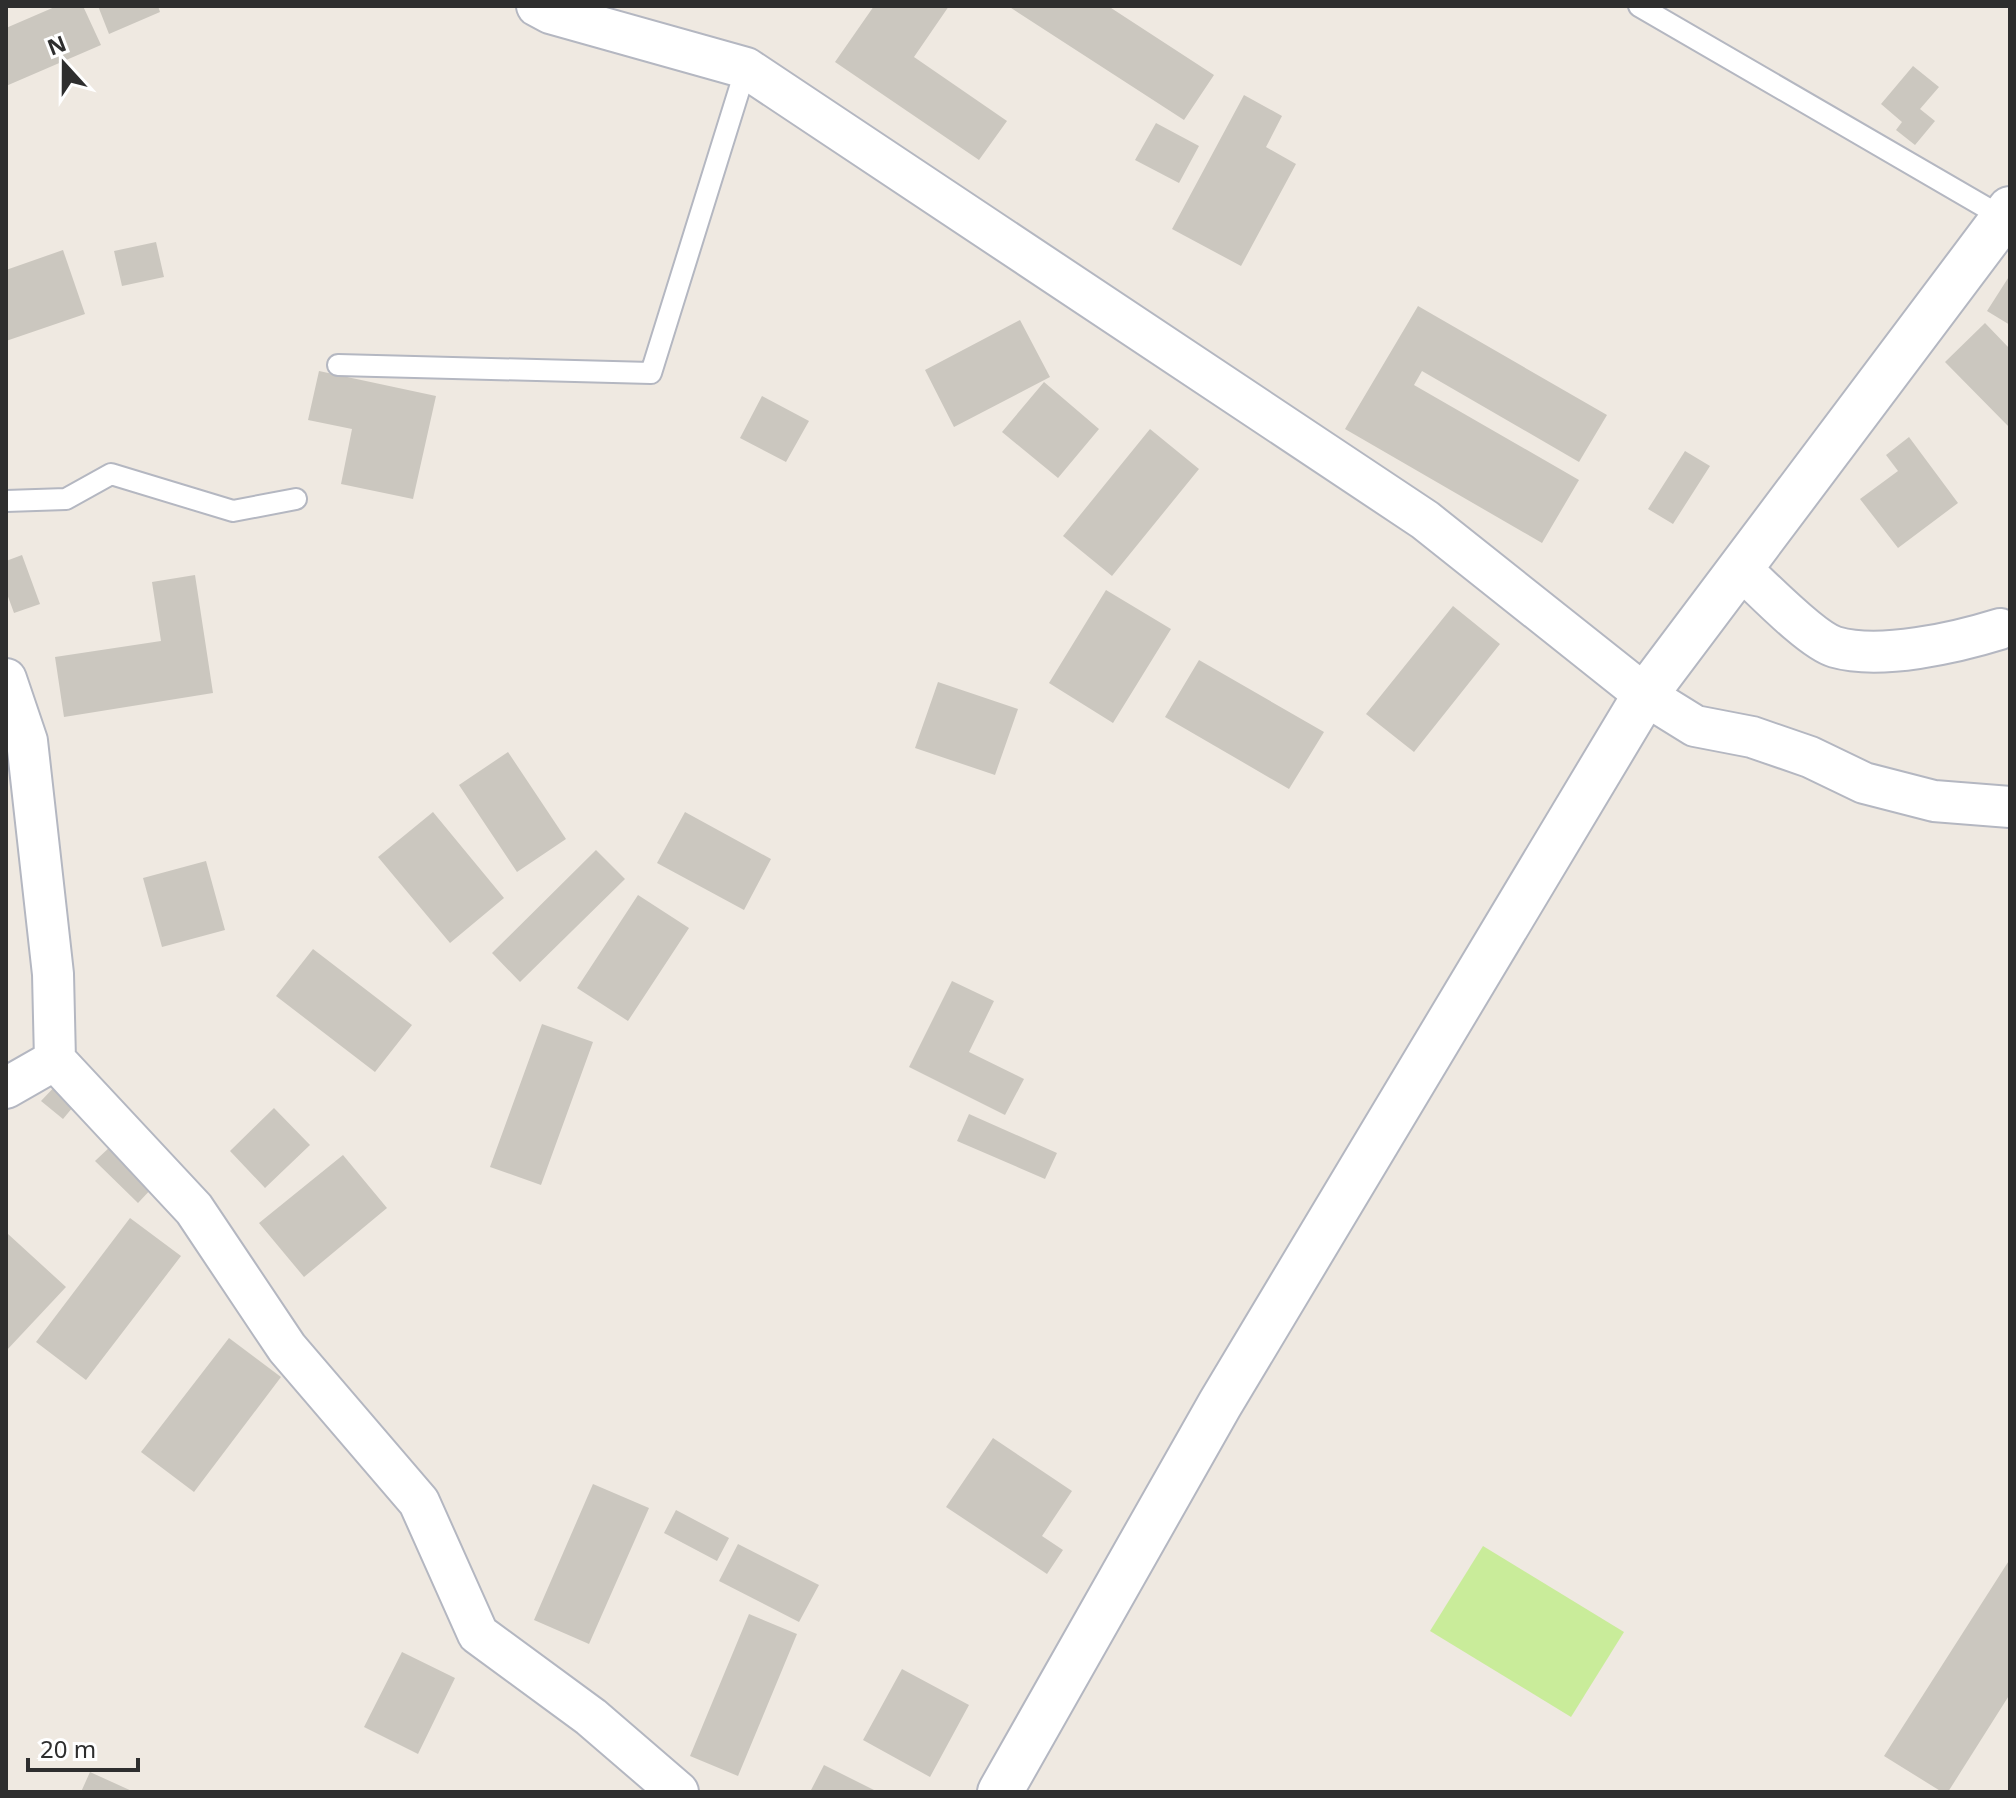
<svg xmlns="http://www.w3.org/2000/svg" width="2016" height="1798" font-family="'Noto Sans',sans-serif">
<rect width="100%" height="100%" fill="#efe9e1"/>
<path fill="#c9ec9a" d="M1483,1546L1624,1632L1571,1717L1430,1631Z"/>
<path fill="#cbc7bf" d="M57,6H83L101,45L6,86V28Z
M98,6H158L160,12L109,34Z
M874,6H949L914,57L1007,121L979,160L835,62Z
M1008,6H1108L1214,75L1184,120Z
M1913,66L1939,87L1920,109L1935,121L1915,145L1896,130L1902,122L1881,104Z
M1244,95L1282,116L1266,147L1296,164L1241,266L1172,229Z
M1156,123L1199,146L1179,183L1135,160Z
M156,242L164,277L122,286L114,251Z
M63,250L85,314L6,341V270Z
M2010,275V325L1987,311Z
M1418,306L1607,415L1579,462L1422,371L1414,385L1579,480L1542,543L1345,429Z
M1020,320L1050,377L954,427L925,370Z
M1985,323L2010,349V428L1945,362Z
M319,371L436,396L413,499L341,484L352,429L308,420Z
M1044,382L1099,429L1058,478L1002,432Z
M762,396L809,421L786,462L740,438Z
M1150,429L1199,469L1112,576L1063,536Z
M1909,437L1958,503L1898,548L1860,499L1898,471L1886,455Z
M1685,451L1710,466L1673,524L1648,509Z
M22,555L40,604L14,613L6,591V561Z
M195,575L213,693L64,717L55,657L161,641L152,582Z
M1106,590L1171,629L1113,723L1049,683Z
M1453,606L1500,644L1414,752L1366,714Z
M1199,660L1324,732L1289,789L1165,717Z
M938,682L1018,709L995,775L915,748Z
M508,752L566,839L517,872L459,785Z
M433,812L504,898L450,943L378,857Z
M685,812L771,859L744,910L657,863Z
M596,850L625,879L520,982L492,953Z
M206,861L225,930L162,947L143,878Z
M638,895L689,928L628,1021L577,988Z
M313,949L412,1025L375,1072L276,996Z
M952,981L994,1001L969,1052L1024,1079L1005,1115L909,1067Z
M542,1024L593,1042L541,1185L490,1167Z
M58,1083L78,1101L63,1119L41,1101Z
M274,1108L310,1145L265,1188L230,1151Z
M969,1114L1057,1153L1045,1179L957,1141Z
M112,1145L154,1186L138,1203L95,1161Z
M343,1155L387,1208L304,1277L259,1223Z
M130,1218L181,1256L86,1380L36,1342Z
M8,1234L66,1287L6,1351V1236Z
M229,1338L281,1377L194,1492L141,1452Z
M993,1438L1072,1491L1042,1536L1063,1550L1047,1574L946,1507Z
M593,1484L649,1508L589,1644L534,1620Z
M676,1510L729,1538L717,1561L664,1533Z
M738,1544L819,1585L799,1622L719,1581Z
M2010,1559V1694L1948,1792H1942L1884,1756Z
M749,1614L797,1634L738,1776L690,1756Z
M402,1652L455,1678L418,1754L364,1727Z
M902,1669L969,1705L930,1777L863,1740Z
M824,1765L878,1792H810Z
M90,1772L134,1792H81Z"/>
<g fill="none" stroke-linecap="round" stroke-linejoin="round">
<defs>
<path id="service" d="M1639,6L2004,218
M338,365L651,373L746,68
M6,501L66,499L111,474L233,511L296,499"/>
<path id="minor" d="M537,6L550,13L746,68L1425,520L1645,695L1695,726L1752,737L1810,757L1864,783L1934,801L2010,807
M1740,568C1761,587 1811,640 1835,647C1880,660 1955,643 2000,629
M6,679L27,741L53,974L55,1060L194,1209L287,1348L419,1502L478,1634L591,1717L678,1792
M6,1088L55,1060"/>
<path id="tertiary" d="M1000,1792L1220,1404L1645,695L2010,209"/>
</defs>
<use href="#service" stroke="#b4b7c1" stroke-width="24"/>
<use href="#minor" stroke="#b4b7c1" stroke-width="44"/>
<use href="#tertiary" stroke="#b4b7c1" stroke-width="48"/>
<use href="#service" stroke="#fff" stroke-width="20"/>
<use href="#minor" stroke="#fff" stroke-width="40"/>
<use href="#tertiary" stroke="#fff" stroke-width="44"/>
</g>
<rect width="2016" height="1798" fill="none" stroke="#2e2e2e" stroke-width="16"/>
<g transform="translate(64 64) rotate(339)" stroke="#ffffff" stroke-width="6" paint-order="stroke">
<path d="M0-6L14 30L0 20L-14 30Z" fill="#2e2e2e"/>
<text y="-12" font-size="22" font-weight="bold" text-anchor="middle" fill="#2e2e2e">N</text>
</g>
<path d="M28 1758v12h110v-12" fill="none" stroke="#2e2e2e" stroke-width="4"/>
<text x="40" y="1758" font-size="24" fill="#2e2e2e" stroke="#ffffff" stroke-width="6" paint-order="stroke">20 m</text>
</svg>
